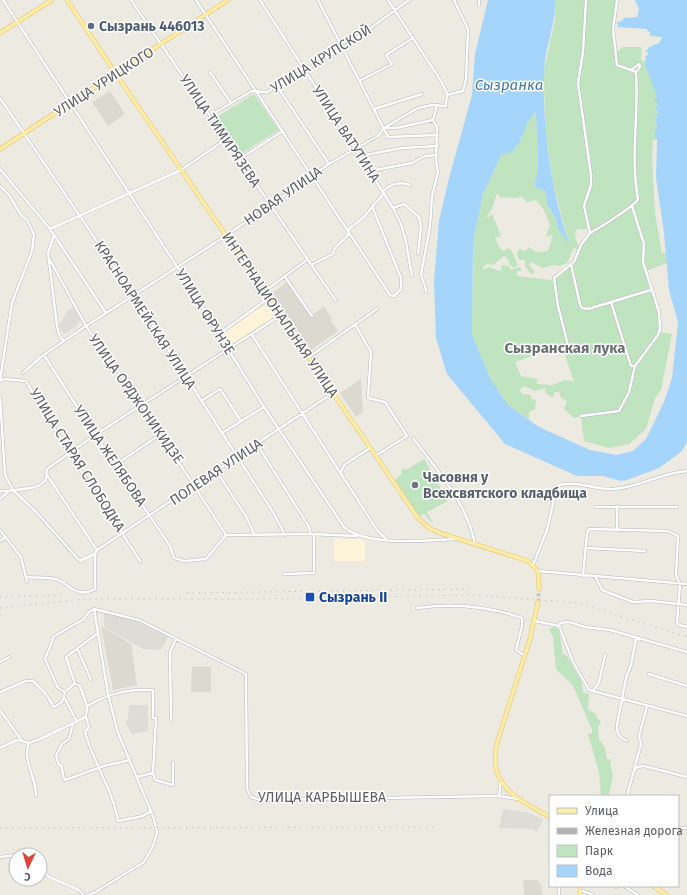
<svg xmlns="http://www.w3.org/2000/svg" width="687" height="895" font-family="'Fira Sans',sans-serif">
<rect width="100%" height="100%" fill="#edeae2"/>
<path fill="#fcf3d8" d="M266,304L275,317L233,345L224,332Z
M334,539H361L365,541V561H334Z"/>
<path fill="#dedcd7" d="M73,307L80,319L78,325L64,334L59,326L67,311Z
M104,612L132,619L168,637L161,650L143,649L104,627Z
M129,705H148V731L132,734L125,722L128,720Z
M503,809L529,813L543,819L537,832L531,829L499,828Z"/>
<path fill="#dcd9d0" d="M110,91L125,114L108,126L92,102Z
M287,282L310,316L324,307L332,318L330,320L338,331L311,350L272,293Z
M361,379L363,412L356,417L340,393Z
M101,626L131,644L137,685L113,690Z
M192,667H211V692H191Z
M523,880H537L541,884L542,895H524Z"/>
<path fill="#c0e3c0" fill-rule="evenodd" d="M556,0H617L613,29L614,50H620L622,47H642L641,59C650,66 656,86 658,97C659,103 657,108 659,114H656L659,116L656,118L657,127L654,134L657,140H653L652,159L655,213L662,253H666L667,263L646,271L659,312L658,332L672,334L661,390L655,398L646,429L629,444L609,448L584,441L581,416L574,418L564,409L567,401L561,398L559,392H555L552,398L545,392V388L535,391L526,387H522L520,390L522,394L531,395V399L536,400L535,409L529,412V420L508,405L490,378L472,334L473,242L483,194L501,155C522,150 518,139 527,123C529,118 533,114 536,110L538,170L534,187L546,191L547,204L556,219L558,229L568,242L553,182L545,132L544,71L555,19ZM497,193L500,197L517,198L521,196L527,202L536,200L544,210L550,225L546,237L553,234L548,251L537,252L528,247L526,251L519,249L517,254L519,260H525V266L531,274L535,272L529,265L531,262L543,268L554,265L559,266L567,263L574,247L578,251L573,263L554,278V283L551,280L517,276V272L522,270L520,267L511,270L508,266L500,265L502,269L500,271L489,267L484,270L483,267L487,264L493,265L504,256L508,259L509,264L514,268L518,265L510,248L503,251L499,247L495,238L501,236L492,214L488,218L487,216L492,209ZM585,218L590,233L580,248L576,240L575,232L578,229H587ZM568,344L570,353L565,356L574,381L565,380L553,385L537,384V379L521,376L515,362Z
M254,94L279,130L242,153L238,152L215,118Z
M424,459L448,501L427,512L433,524L424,514L419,516L395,480L402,473L401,471L404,468L406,470Z
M555,627L559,630L563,654L567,656L582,682L583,692L589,694L588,709L597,715L596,717L601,722L598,727L599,739L605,748L607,759L612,760L610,764L613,776L609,794L611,796H601L599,772L588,734L592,733V729L573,686L556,669L553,637L549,629Z"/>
<path fill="#a5d5fa" d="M488,0H556C555,25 545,48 544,72C542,130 551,189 569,244L558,229L556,219L547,204L546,191L534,187L538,170L536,111L527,123L519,143L512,152L501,155L483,194L473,242L472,334L490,378L508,405L539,427L590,450L617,455L633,451L646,439L664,402L672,378L678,322L669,290L664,233L656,178L657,140L654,134L657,127L655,117L656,118L658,116L656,114L659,113L658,111L655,110L658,105L655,100L657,96L644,61L646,60L645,56L648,55V52L645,53L649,47L659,43L662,37L650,36V31L648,32L647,29L618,27L617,22L622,21L624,18L637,17L639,9L635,0H687V442L682,451L659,468L627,480L621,481L603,476H577L505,444L447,374L436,338L434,282L439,221L449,178L472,95L475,54Z"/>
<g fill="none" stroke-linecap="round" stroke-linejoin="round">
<path stroke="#c8c7c2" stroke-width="3.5" stroke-dasharray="3.5 2" stroke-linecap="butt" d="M538,602L539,589"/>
<defs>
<path id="minor" d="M3,0L178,268L264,407L344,527C367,547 427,540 457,539
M131,0L336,301
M196,0L390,295L394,296L401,289V278L372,206
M260,0L393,208L401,224L406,242L412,276
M318,0L388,137L437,135
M479,0V5
M631,70L639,64L640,67L636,72
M210,72L231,103
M359,81L392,64L386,55L413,38
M277,86L329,164
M447,95L463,91L466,79L468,29L454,0
M0,98L134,296L273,512L285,535
M374,109L422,94
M212,119L216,112L252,91L267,92L343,48L409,0
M384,128H396L433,120
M360,156L402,148L438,146
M239,159L283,131
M0,169L50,229L106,313
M370,171L412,163L425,156L437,155
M0,186L9,195L21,215L27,220L34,234L32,251L12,303L0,380
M383,191C391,184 400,181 410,185
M393,208L404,204L419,217L421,226L418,254
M50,229L181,170L225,140
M590,233C599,228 635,206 638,199C630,157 639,115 636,72L617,65L613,29L617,0
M54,235L48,253L57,326L59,335L64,341
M50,260L86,326L141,404L226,535
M571,264L580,305L582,308L588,309L651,290
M311,265L333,254L335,248L349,234V229L364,217L384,193
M285,277L312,316
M265,291L307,260
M426,292C426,285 422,281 421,274L430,227L432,196L438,172L436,161L437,127L433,120L437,105
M611,302L631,366H635
M355,324L371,352L368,398L385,402L407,436L375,456
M219,334L269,298
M252,335L377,530L387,540
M569,349L558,306L554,278L574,262L581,245L590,233L584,206L591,185V175L578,83L583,52L586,0
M44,355L95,435L170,546L174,558L184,561L206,559L226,535L311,534L357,536
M309,357L377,309
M23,373L42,356L86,326L227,235L329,164L378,136L384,128L418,108L432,105L446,106L447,93L441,81L388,0
M0,381L4,379L26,381L69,453L141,562
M0,397L5,475L13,490L9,491L0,499
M201,401L220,389L241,421
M581,416L619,411L629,392L635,366L658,335L660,328L659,312L643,262L644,244L632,206
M222,433L264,407
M413,438C438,471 467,503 475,544
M260,442L261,451L308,525L311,534
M115,465L161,434
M217,472L247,518L254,534
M341,472L344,465L370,448
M47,475L97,550
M13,490C23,489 41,489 46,479C47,476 46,473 47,469L95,435L281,315
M0,491H8
M14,491L37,513L80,561L95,554
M596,507H677
M617,529V506
M0,530L21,557L27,582
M0,541L5,538
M586,548L645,551
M97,550L333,393
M533,565L547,530L557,486C573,479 594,490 612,489C637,488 661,473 687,471
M538,571L687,584
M284,574L314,573V534
M583,576L587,533L589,529L668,531L678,536L676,575L680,584L677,622L679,625L687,627
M27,577C36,578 46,577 55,579C68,582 77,600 95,589V554L97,550
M596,578L602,590L633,602L652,601L687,605
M417,608C453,603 488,606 522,618V626L516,650L525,656
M94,609L139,620L246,674L247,789L251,797L260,800L499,796L501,781
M535,621L559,626
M559,626L573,662L589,690L687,716
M559,626L560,623L569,622L585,627L610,630L687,652
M78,650L91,680
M0,662L9,657
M649,674L687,686
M593,691L599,682L605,655
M0,692L26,681H33L45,693L54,707L62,702L65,692
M65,692L58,688L45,659C47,652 53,643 53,637L84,619L89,612L94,609
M65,692L75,683
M65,699L77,722
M87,706C108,694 128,688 153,690V718H156L153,773L155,780L173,785V762
M0,710L22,741
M86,717L89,727L85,732C93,762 113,790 118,821L143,816L147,813L151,812
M171,720L170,652L176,639
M73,724L69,739L62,744L56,755L58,763L62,767L63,776L65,780L104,766L130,760
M627,741C619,737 617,735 617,725L626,678L631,665L636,638
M29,743C22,759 36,778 36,795
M0,748L17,740L29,743L40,739L86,717L87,706L80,686L75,683L73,678L66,657L98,633
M635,770L637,767L644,766L687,777
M137,777L153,773
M499,796L518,799
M627,796L641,744L639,736L647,706
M678,828H687
M0,857L16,855
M40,869L49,877L79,890L83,895
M559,886V895
M624,886L638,895
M616,887V886
M580,890L593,895
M87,895L94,893L144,862L153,846L157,832L153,816L118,733L108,694L94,609"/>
<path id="major" d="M67,0L116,74L418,518L429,528L440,533L528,561L538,571L539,589
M0,33L52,0
M0,149L228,0
M538,602L530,639L497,743C487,787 518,799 550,817
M580,886V895
M653,886L667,895"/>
</defs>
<use href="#minor" stroke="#b5b8bc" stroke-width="3.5"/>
<use href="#major" stroke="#e9c25e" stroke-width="4.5"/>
<use href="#minor" stroke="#fff" stroke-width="2.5"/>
<use href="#major" stroke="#faeda9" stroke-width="3.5"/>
<path stroke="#b1b2b2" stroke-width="1" stroke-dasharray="1 5" stroke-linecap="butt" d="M187,593L471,589
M0,597L63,595
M0,608L84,599H255L471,595L578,603L687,637
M0,828L435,827"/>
</g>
<circle fill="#5c6f8a" stroke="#fff" stroke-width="1.5" cx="91" cy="26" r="4"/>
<circle fill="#6b7280" stroke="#fff" stroke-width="1.5" cx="415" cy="485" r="4"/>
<rect fill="#1a4fb4" stroke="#fff" stroke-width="1.5" x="305" y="592" width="10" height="10" rx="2"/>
<g text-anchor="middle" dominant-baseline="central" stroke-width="3" stroke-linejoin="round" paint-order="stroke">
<g font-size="14" font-weight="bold" fill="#4e5e75" stroke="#fff" text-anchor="start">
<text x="99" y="26">Сызрань 446013</text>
</g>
<g font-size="14" fill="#5b5e62" stroke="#fff">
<text transform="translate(321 59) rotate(-32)">УЛИЦА КРУПСКОЙ</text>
<text transform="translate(104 82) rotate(-33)">УЛИЦА УРИЦКОГО</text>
<text transform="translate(220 131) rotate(56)">УЛИЦА ТИМИРЯЗЕВА</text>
<text transform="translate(346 134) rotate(57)">УЛИЦА ВАТУТИНА</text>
<text transform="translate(283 196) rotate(-35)">НОВАЯ УЛИЦА</text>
<text transform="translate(205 312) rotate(58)">УЛИЦА ФРУНЗЕ</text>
<text transform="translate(145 315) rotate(57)">КРАСНОАРМЕЙСКАЯ УЛИЦА</text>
<text transform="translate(280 315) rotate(56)">ИНТЕРНАЦИОНАЛЬНАЯ УЛИЦА</text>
<text transform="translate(136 399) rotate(55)">УЛИЦА ОРДЖОНИКИДЗЕ</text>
<text transform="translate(110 456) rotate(56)">УЛИЦА ЖЕЛЯБОВА</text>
<text transform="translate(77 460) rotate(58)">УЛИЦА СТАРАЯ СЛОБОДКА</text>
<text transform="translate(216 472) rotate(-34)">ПОЛЕВАЯ УЛИЦА</text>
<text x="322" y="797">УЛИЦА КАРБЫШЕВА</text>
</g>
<g font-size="14" font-weight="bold" fill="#5b616d" stroke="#fff" text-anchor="start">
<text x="423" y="477">Часовня у<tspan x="423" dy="16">Всехсвятского кладбища</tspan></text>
</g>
<g font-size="14" font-weight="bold" fill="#164399" stroke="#fff" text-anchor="start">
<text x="319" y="597">Сызрань II</text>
</g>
<g font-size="15" font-style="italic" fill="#4377ab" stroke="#fff">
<text x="509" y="85">Сызранка</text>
</g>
<g font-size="15" font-weight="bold" fill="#6c7074" stroke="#fff">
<text x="565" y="348">Сызранская лука</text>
</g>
</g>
<rect x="549" y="795" width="130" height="92" fill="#ffffff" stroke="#bdbfc0"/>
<rect x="557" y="808" width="20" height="6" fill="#faeda9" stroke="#bdbfc0"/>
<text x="585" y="815" font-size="12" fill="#5b5e62">Улица</text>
<rect x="557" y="828" width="20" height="6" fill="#b1b2b2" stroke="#bdbfc0"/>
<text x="585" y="835" font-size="12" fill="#5b5e62">Железная дорога</text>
<rect x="557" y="845" width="20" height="12" fill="#c0e3c0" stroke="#bdbfc0"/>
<text x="585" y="855" font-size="12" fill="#5b5e62">Парк</text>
<rect x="557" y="865" width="20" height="12" fill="#a5d5fa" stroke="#bdbfc0"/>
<text x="585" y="875" font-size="12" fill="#5b5e62">Вода</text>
<g transform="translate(28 867) rotate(184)"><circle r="19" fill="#ffffff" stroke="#bdbfc0"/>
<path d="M0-3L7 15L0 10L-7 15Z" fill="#e04235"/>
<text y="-6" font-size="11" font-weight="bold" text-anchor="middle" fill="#5b5e62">С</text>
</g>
</svg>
